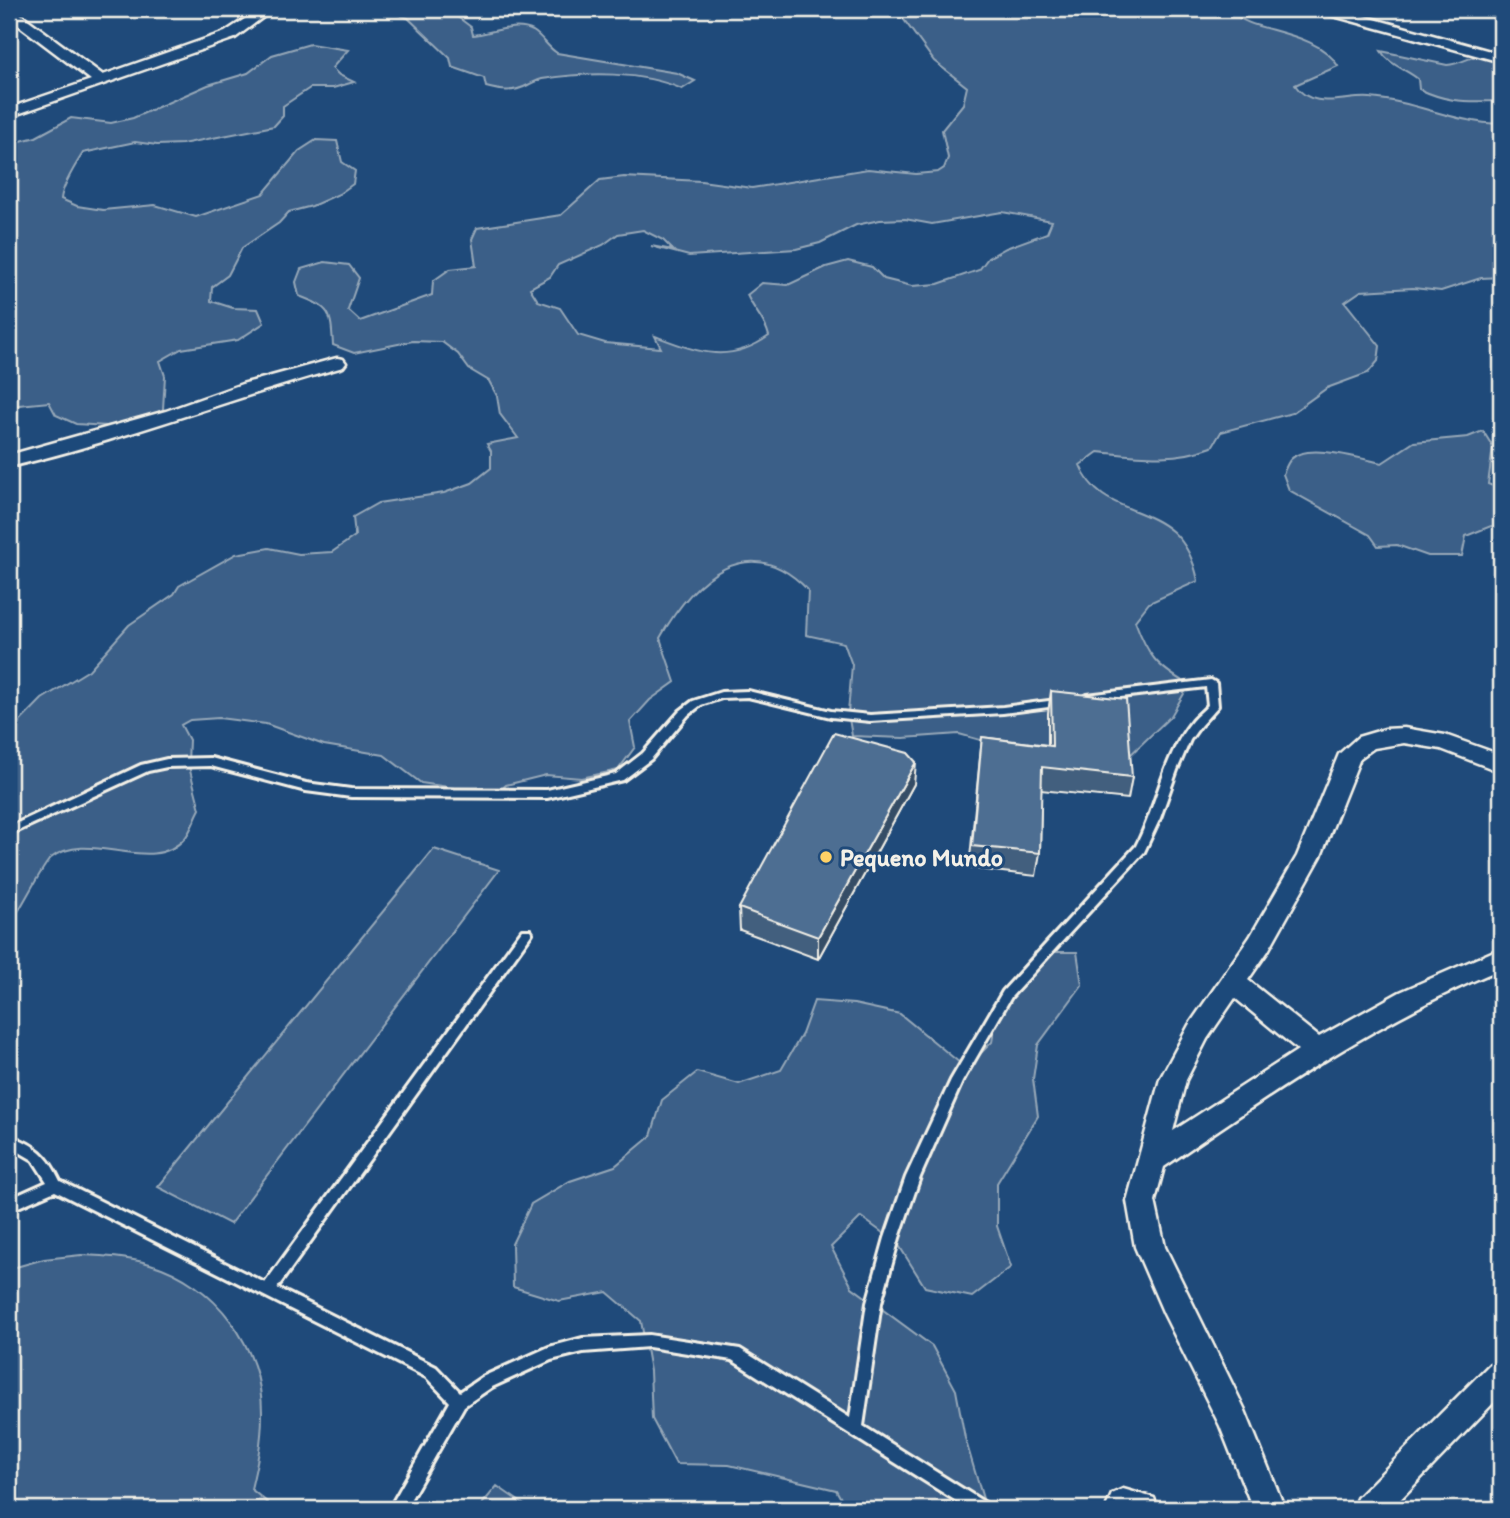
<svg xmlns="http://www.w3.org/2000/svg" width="1510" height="1518" font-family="Itim,sans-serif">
<rect width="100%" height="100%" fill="#1f4a7a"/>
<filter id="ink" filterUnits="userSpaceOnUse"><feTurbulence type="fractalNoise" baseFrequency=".0143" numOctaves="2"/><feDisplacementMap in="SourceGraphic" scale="14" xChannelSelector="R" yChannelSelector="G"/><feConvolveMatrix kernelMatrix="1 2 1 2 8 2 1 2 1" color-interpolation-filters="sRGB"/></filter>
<g filter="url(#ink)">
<path fill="#3a5f88" stroke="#97a8b8" stroke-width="2" fill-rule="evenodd" d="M390,9H452L451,12L471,27L473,35C491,33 516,22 533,31C543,37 547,47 557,53L677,73L695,81L682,89C641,71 587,72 542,79C537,80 533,83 528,85C513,93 501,91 486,87L484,78L452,67L450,58L408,18L393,13Z
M922,9H1141L1154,16L1167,18L1185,9H1221L1235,13C1246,32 1317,29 1338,66L1295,85C1312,111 1344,96 1370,98C1415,101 1454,123 1501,124V277L1481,278L1441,291L1413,288L1361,291L1345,302L1380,346L1378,361L1368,373L1327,388L1292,413L1221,432L1212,447C1173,462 1138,456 1098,452L1080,465C1104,528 1181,493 1198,581L1149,603L1135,621C1148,656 1156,666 1189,685L1171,716L1125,760L1081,768L959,734L903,738L852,736L848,713L852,665L844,643L806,635L808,590C749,528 693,579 660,638L675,682L650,700L630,722L635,747L618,770L581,778L546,775L506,785L496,794L421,783L384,755L324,745L266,724L219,718L190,720L181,725L189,740L188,763L200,809C195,818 191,831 185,838C151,877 90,828 51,858C43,864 19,913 9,926V733L42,699L89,670L129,625L174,594L179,586L236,554L269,548L299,554L332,552L355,536L353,517L378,503L444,493L472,483L491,468V451L487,444L518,438L500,414L497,396L489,381L469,369L458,354L442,342L413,341L354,353L333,345C331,312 331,308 299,296L296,282L301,269L325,262L349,265L359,278L348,310L360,321L432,295L433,281L450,269L476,266L472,239L477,228L561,215L600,180L624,177L701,181L752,188L868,169L916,174L938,172L944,168L948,158L942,130L963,104L967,87L934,61L902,17L904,12ZM1002,212L1052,221L1047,233L1006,248L988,258L979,270L938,284L912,286L884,279L872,267L848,261L826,267L788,285L762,283L747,295C754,311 765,319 769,336C728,365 698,352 655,336L661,348L605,343L578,335L560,308L538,301L530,288L550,277L558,265L603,245L618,234L643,230L663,240L673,250L651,246L689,256L796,249L820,243L856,225L880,220L905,219L932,224Z
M310,44L348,50L332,68L339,75L354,82L333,88H310L283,106V116L274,126L182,144L157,145L135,142L83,153C76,164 62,187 61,199L77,206L103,210L155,205L196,217L263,194L299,151L316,140L337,141L342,162L355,171L353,184L339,194L312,206L289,212L279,223L242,248L228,275L212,287L211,301L233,308L258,309L264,323L238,340L181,349L160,361L165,376L163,409L141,422L107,426L76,424L56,415L49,402L19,405L9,410V144L36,137L71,118L111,123L133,118L208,85L248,73L272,55Z
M1381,51L1447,65C1466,64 1481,47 1501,56L1499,73L1501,75V101C1467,101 1451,104 1419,89L1418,79C1406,69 1389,65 1381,51Z
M1483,431L1493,447L1488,484L1501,489V528L1491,526L1466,536L1462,556H1428L1397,545L1378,546L1370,535L1289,490L1283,474C1285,470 1287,463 1291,459C1307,442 1361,459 1382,463L1414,442L1468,437Z
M434,849L499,870L230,1224L158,1187Z
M1035,952H1077L1082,985L1038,1045L1033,1079L1038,1116L997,1183V1226L1011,1267L972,1297L925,1287L898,1244L861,1217L831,1247L852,1287L932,1346L956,1390L965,1438L986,1509H847L836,1490L729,1465L676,1464L652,1419L650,1371L641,1321L607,1292L559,1301L513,1287L512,1244L531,1204L570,1181L615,1166L651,1136L662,1100L697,1072L739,1084L781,1070L802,1034L814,1001L854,1004L900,1014L966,1068L992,1042L998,1009L1012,979Z
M81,1255C104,1256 127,1257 150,1264C215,1283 263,1347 262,1415C262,1441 257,1464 251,1489L267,1502L260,1509H9V1269L44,1259Z
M497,1486L530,1509H478Z"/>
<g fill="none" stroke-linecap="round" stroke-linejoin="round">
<defs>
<path id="service" d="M1211,680L1216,683L1218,706L1200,726L1190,740L1177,770L1160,818L1144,852L1011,997L962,1082L920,1177L899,1238L881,1303L863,1426L987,1504L989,1509H969L732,1360L649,1347L583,1352L551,1360L492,1387L464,1406L405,1509H389L450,1402L426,1377L55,1191L9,1211V1199L47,1182L33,1160L9,1146V1135C36,1145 48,1155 60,1181L265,1283L522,930H530L532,933L530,936L277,1288L436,1367L460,1392L482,1377L549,1347L583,1338L649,1335L740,1349L850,1418L867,1303L885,1238L906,1177L951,1080L1003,991L1136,846C1157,806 1163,757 1192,721C1197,715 1203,711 1208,705L1206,687L1087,701L1082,698L1087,695Z
M748,691L831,711L870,715L1003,707L1064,699L1069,702L1064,705L1003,713L870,721L831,717L748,697L722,698L701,705L688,715L651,759L623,780L547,798L351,797L306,791L211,766L167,767L148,771L9,835V827L141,765L167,759L211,758L306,783L351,789L547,790L616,774L643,753L680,711L693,701L721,692Z"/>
<path id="minor" d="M9,9H14L103,75L225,32L260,9H274L235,38L9,117V108L91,80L9,18Z
M1318,9H1338L1501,54V62L1319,12Z
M337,358L343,359L346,363L343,367C231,398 122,441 9,467V455L166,411L242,384Z
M1404,728L1445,735L1501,755V772L1441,749L1404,743L1374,748L1360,758L1321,856L1268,951L1248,980L1319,1037L1400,992L1501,948V969C1379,1019 1272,1093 1164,1167L1155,1201L1165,1247L1244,1408L1285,1509H1253L1220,1426L1164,1314L1135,1247L1127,1201L1160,1079L1189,1025L1250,937L1297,856L1339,754L1358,737L1385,729ZM1235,998L1298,1050L1173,1131L1186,1080L1207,1039Z
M1501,1360V1395L1391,1509H1353L1357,1498L1490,1364Z
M1123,1489L1154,1498L1158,1509H1109L1107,1505L1112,1494Z"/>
</defs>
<use href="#service" stroke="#f4f1e8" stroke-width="6"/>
<use href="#minor" stroke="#f4f1e8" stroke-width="5"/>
<use href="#service" fill="#1f4a7a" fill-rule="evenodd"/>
<use href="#minor" fill="#1f4a7a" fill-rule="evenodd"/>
</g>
<path fill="#425f7e" stroke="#f4f1e8" stroke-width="2" d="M1051,691L1132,777L1128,799L1041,790L1040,853L1036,876L969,868L982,737L1048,745V713Z
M914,784L818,959L740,930L739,908Z"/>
<path fill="#364d66" stroke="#f4f1e8" stroke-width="2" d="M916,762L914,784L818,959V937Z"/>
<path fill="#4d6e92" stroke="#f4f1e8" stroke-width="2" d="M1051,691L1126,699L1132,777L1042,767L1040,853L972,846L982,737L1052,746Z
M834,733L908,753L916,762L818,937L739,908Z"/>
</g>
<circle fill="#ffd166" stroke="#1f4a7a" stroke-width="2.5" cx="826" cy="857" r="7"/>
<g text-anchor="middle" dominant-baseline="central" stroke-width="6" stroke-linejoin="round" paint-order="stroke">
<g font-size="24" font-weight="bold" fill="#f4f1e8" stroke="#1f4a7a" text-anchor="start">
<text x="840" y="857">Pequeno Mundo</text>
</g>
</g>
<rect width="1510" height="1518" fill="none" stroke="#1f4a7a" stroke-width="35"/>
<rect x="18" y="18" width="1475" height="1483" fill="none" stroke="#f4f1e8" stroke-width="2.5" filter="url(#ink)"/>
</svg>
